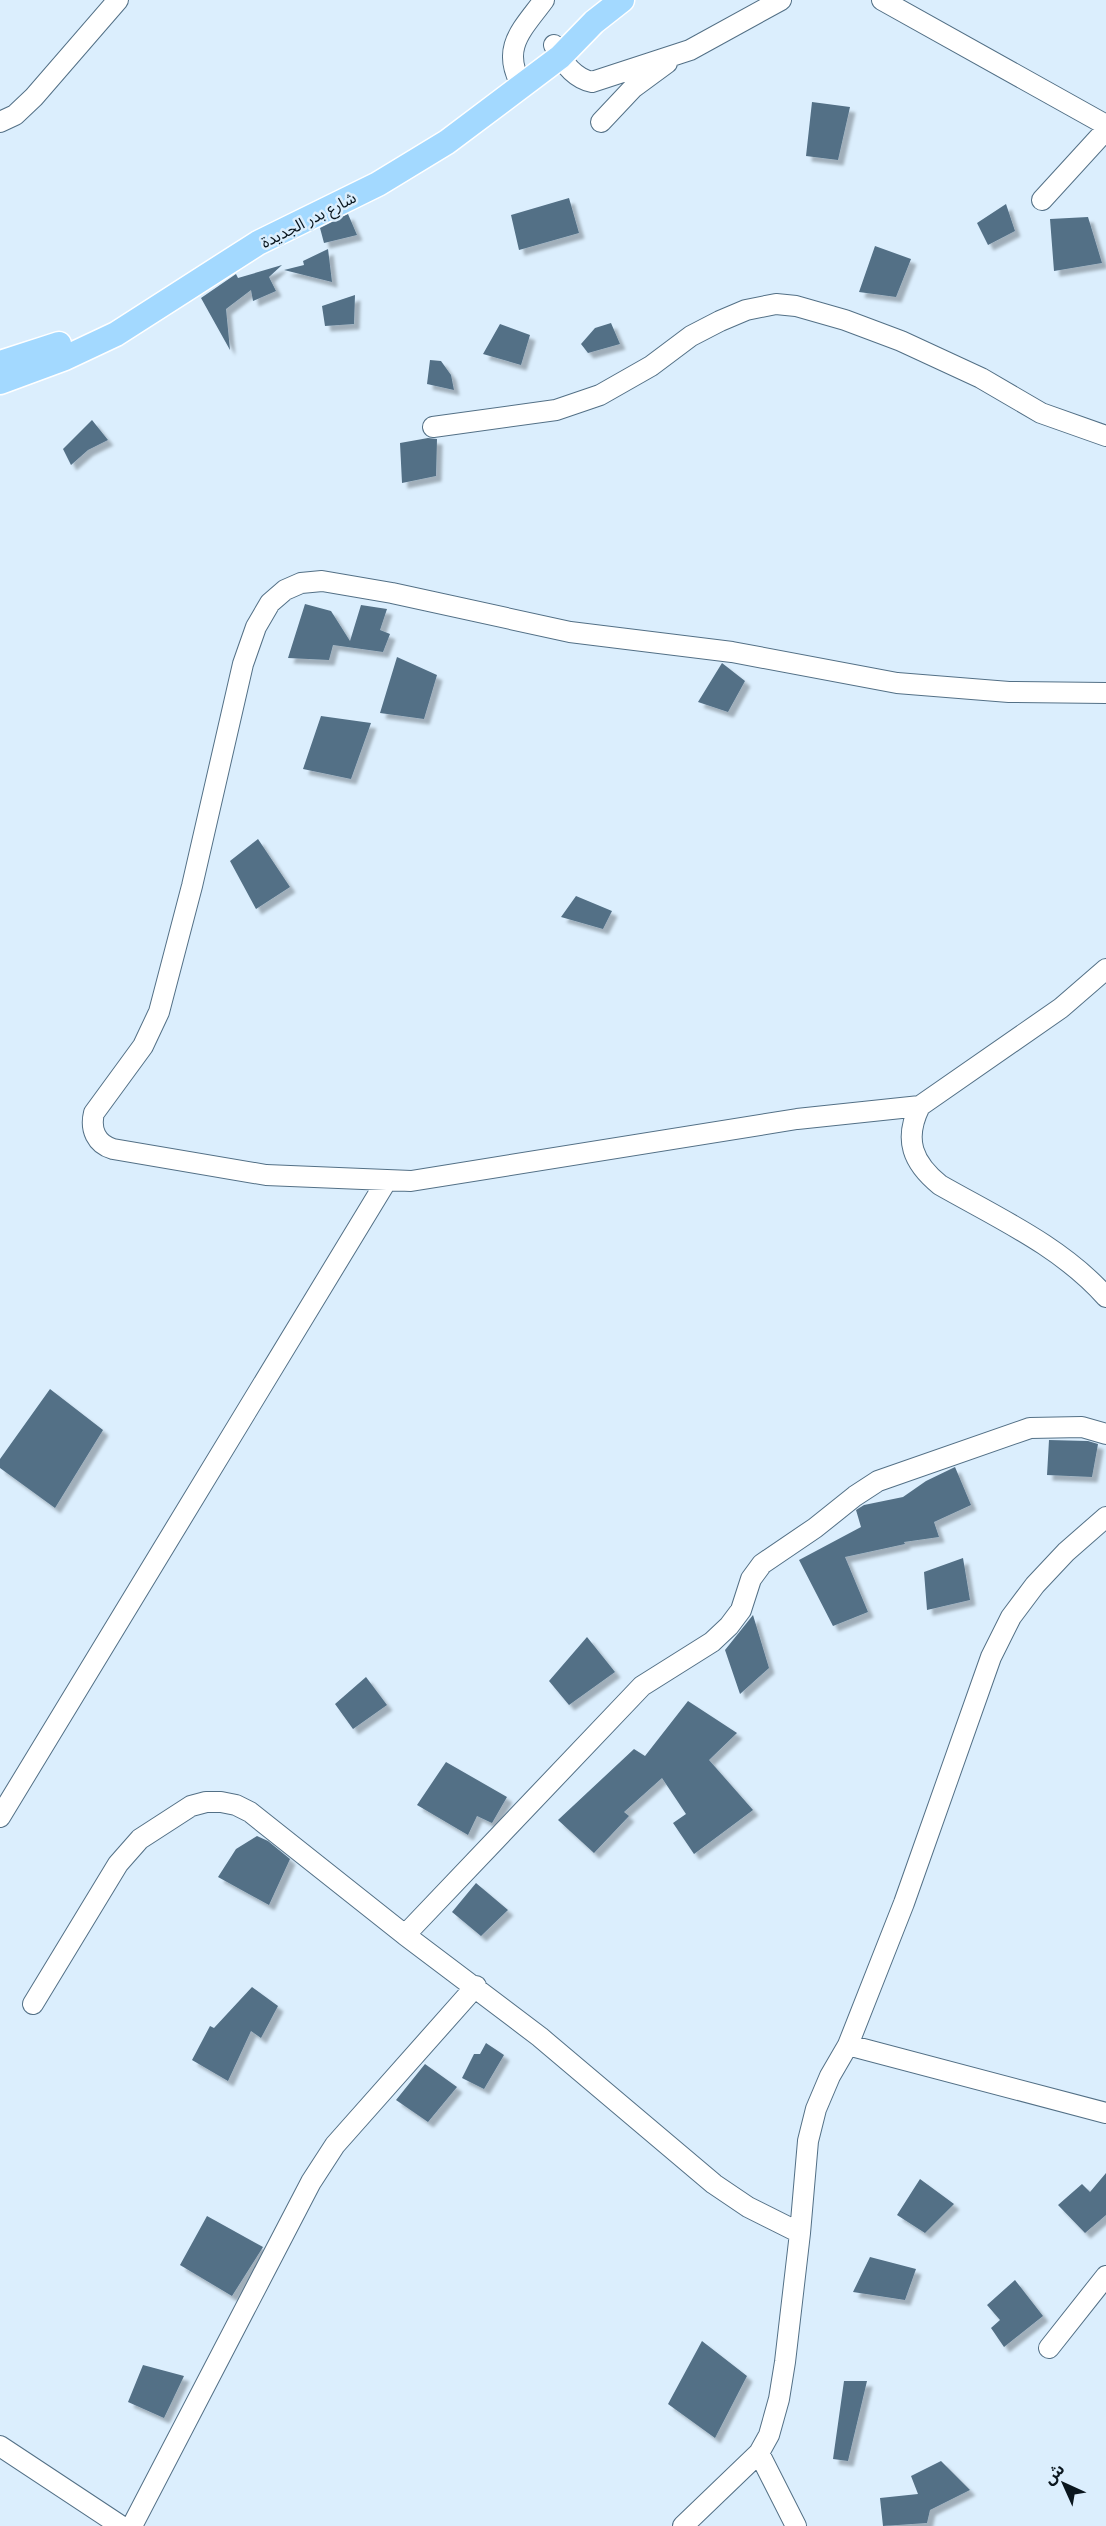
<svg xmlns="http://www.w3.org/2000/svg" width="1106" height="2526" font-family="'Playfair Display','Noto Sans Arabic',serif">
<defs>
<filter id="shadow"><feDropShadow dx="5.5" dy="5.5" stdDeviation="1.5" flood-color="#0004"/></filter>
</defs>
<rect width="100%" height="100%" fill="#dbeefd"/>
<path fill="#537086" filter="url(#shadow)" d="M812,102L850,107L838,160L806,156Z
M569,198L579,233L519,250L511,215Z
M1006,204L1015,231L988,245L977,223Z
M348,214L357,235L324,243L320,228Z
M1088,217L1102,263L1054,271L1050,219Z
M875,246L911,259L896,297L859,292Z
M328,249L332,282L284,270L304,265L303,261Z
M282,265L269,277L276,291L253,301L251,290L226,309L230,350L201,298L236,274L238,278Z
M355,295L354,324L325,326L322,306Z
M611,323L620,344L588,353L581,344L595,328Z
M500,324L530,335L521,365L483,354Z
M430,360L441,361L451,375L454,390L427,384Z
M92,420L108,440L88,450L71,465L63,449Z
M428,438L437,439L436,476L402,483L400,443Z
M305,604L331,611L350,641L361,605L387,609L380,630L390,634L383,652L333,645L329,660L288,658Z
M397,657L437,675L424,719L380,713Z
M722,663L745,681L728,712L698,702Z
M321,716L371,723L351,779L303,769Z
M258,839L290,887L256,909L230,861Z
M576,896L612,911L603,929L561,917Z
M50,1389L103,1430L55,1508L0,1468V1459Z
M1049,1440L1088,1441L1098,1444L1092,1477L1047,1475Z
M955,1467L971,1505L934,1522L939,1537L904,1542L905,1544L845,1557L868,1612L833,1626L799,1560L861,1527L856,1510L864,1505L903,1497L926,1481Z
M963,1558L970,1600L927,1610L924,1572Z
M753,1615L769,1668L740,1694L725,1650Z
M587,1637L615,1672L569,1705L549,1681Z
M366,1677L387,1705L353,1729L335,1704Z
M688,1701L737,1733L709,1760L753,1810L694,1854L673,1823L686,1814L662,1778L624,1812L629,1816L594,1853L558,1820L634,1749L645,1756Z
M446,1762L507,1797L492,1823L477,1816L468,1835L417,1805Z
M257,1836L268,1841L290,1859L269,1905L218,1877L236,1849Z
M476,1883L508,1910L481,1936L452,1912Z
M252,1987L278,2006L261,2038L251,2031L228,2081L192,2060L210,2026L214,2028Z
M486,2043L504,2055L484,2089L462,2078L474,2054H480Z
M425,2064L457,2087L428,2122L396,2100Z
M1106,2173V2215L1085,2233L1058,2205L1082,2184L1090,2192Z
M920,2179L954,2204L925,2233L897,2215Z
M207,2216L263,2247L232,2296L180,2265Z
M870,2257L916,2269L905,2300L853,2292Z
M1015,2280L1043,2316L1004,2347L991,2328L1000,2320L987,2305Z
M702,2341L747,2376L715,2438L668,2404Z
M143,2365L184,2376L164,2418L128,2402Z
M844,2381H867L848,2461L833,2459Z
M941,2461L970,2490L930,2510L927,2523L883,2526L880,2498L918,2494L911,2476Z"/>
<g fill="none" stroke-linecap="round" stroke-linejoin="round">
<defs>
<path id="minor" d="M882,0L1106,125
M554,45C562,62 573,78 592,82L690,50L781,0
M522,86C500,48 522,30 544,0
M0,122L15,115L34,97L118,0
M601,122L633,88L667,63
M1042,200L1106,130
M433,427L556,410L600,395L651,366L691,336L720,321L746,310L776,304L796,306L845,320L901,341L981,378L1041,413L1106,436
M1106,969L1061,1008L920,1106C903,1140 913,1163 940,1185C998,1218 1062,1247 1106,1297
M920,1106L797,1119L411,1181L266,1175L113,1149C96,1144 90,1129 94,1113L143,1046L159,1012L192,886L243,664L256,627L270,603L285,590L301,583L322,581L392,593L570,632L732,652L897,683L1009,692L1106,693
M0,1817L387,1180
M405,1935L642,1686L712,1642L729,1626L741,1610L751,1579L762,1564L815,1528L855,1496L878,1481L1030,1428L1082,1427L1106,1434
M33,2004L118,1864L140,1839L191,1806L206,1802H221L236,1805L250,1812L405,1935L540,2037L714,2184L748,2207L800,2233
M848,2045L1106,2113
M1049,2348L1106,2276
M0,2446L121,2526
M759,2453L796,2526
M132,2526L311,2182L335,2145L476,1986
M683,2526L759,2453L769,2435L779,2399L785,2362L800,2233L808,2141L816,2109L830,2076L848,2045L904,1903L991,1657L1011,1617L1035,1585L1066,1552L1106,1517"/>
<path id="major" d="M0,363L59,344
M0,382L65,358L116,334L258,243L378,184L447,142L560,57L594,22L622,0"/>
</defs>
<use href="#minor" stroke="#537086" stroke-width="22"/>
<use href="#major" stroke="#fff" stroke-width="27"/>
<use href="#minor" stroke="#fff" stroke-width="20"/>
<use href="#major" stroke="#a3d9ff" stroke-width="24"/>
</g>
<g text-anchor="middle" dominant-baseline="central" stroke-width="5" stroke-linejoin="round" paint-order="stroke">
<g font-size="16" fill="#0a161e" stroke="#dbeefd">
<text transform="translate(308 219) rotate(-27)">شارع بدر الجديدة</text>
</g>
</g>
<g transform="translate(1064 2484) rotate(315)" stroke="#dbeefd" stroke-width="4.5" paint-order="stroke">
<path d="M0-4.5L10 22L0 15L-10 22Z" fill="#0a161e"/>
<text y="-9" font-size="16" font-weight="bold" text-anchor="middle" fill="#0a161e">ش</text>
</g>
</svg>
